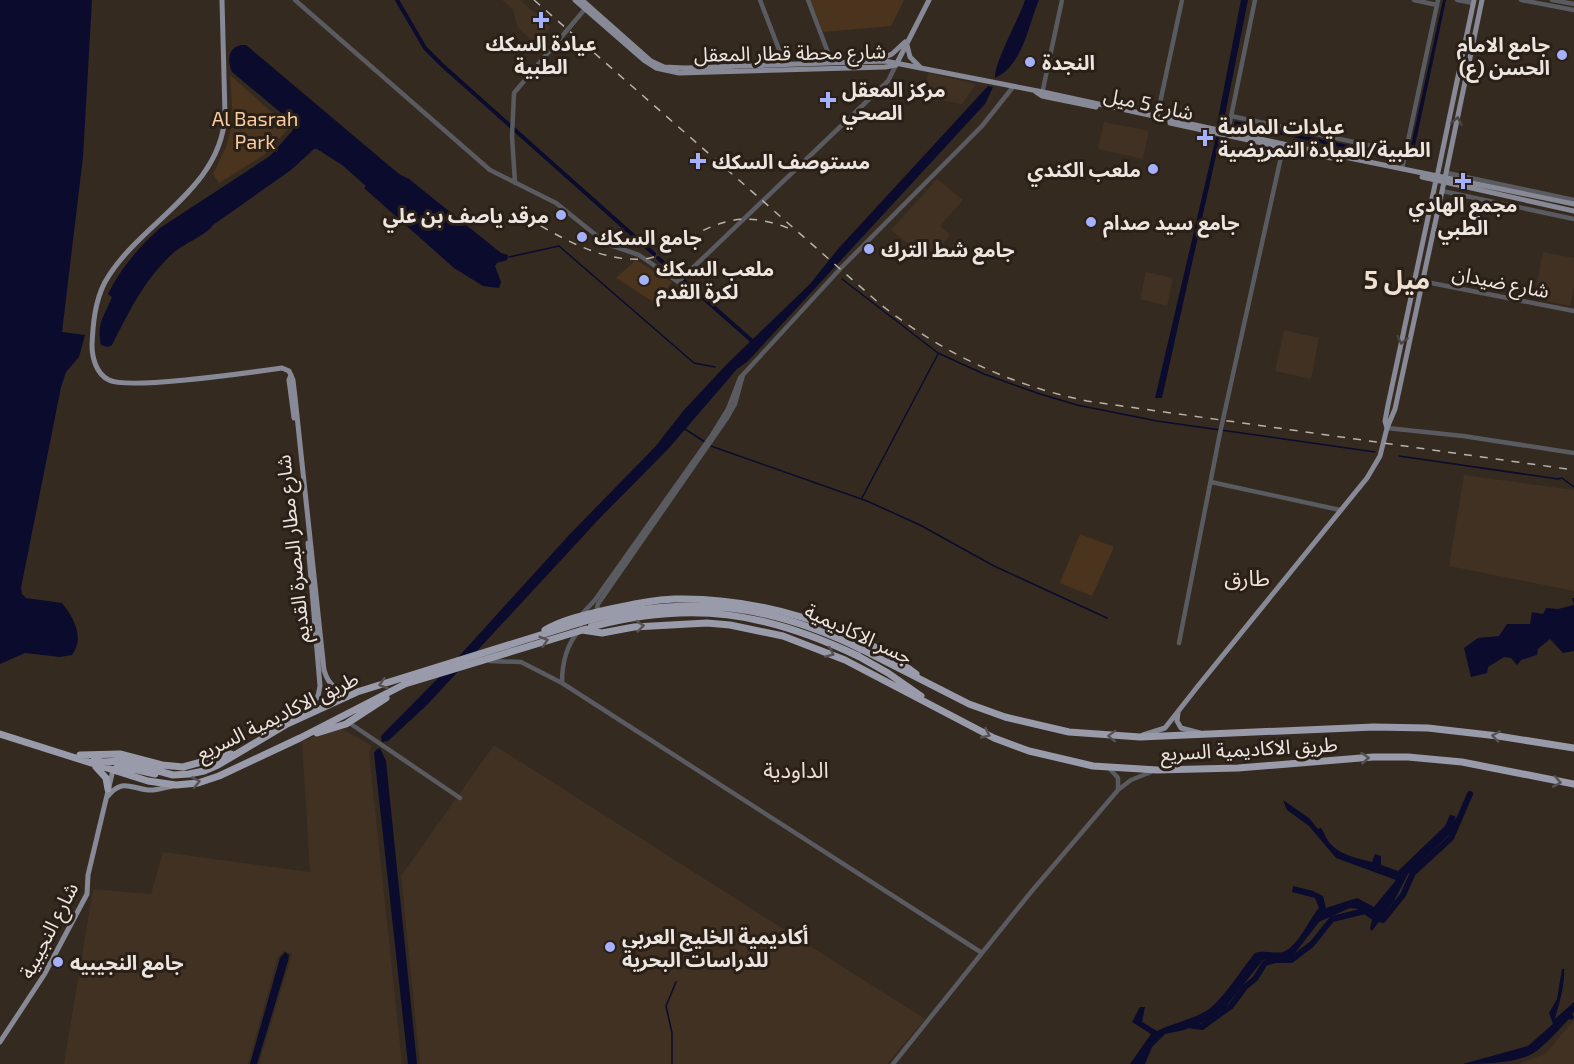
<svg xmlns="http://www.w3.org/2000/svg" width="1574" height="1064" font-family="'Exo 2','Noto Sans Arabic',sans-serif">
<rect width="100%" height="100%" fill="#342a20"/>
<path fill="#403122" d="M502,0H520L551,27L536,44L518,28L512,8Z
M928,73L976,84L962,104L923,97Z
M1104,122L1149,131L1143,159L1098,149Z
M937,179L963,200L940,226L950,235L928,260L891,230Z
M1543,252L1574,258V287L1570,306L1534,298Z
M1146,272L1173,278L1167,306L1140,299Z
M1284,330L1319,338L1311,379L1275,371Z
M1464,475L1574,490V591L1449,566Z
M339,727L372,746L369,752L402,1064H259L292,954L284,951L278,957L248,1064H64L93,889L151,894L163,852L310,872L302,741Z
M494,745L925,1019L887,1064H420L401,876Z
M1574,1020V1064H1519L1546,1053Z"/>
<path fill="#4b341d" d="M810,0H904L891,26L823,32Z
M230,75L289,128L264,155L219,183L213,174L226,147L233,121Z
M636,260L672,282L655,303L616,278Z
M1080,534L1114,547L1092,596L1060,583Z"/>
<path fill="#0b0b2d" d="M0,0H92L83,157L62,332L85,335L79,357L66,372L61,387L21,588L22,594L26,598L62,603C74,618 85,638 72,655L60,657L25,653L0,664Z
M1025,0H1039C1028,26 1023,65 995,78C994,63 1019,19 1025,0Z
M1241,0H1248L1223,125L1217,124Z
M1443,0H1446L1412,160L1408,159Z
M241,45H246L399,174L409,179L501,253L508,255L507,260L497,263L495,266L501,282L499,288L483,286L454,268L364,188L366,186L342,165L317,149H314L291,170L213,225C207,235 182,244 171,255C143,282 130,310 112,345L108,347L101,345C96,322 105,316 112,297L108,294C120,269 139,247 160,228L270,156L293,130L292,122L232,72C227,60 228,48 241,45Z
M988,86L993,87L985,104L748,361L737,369L669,448L599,519L427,705L388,741L382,742L381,736L452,664L570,534L655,447L684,410L727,364L810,284L838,249Z
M1235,121L1401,156L1400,160L1234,125Z
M1216,137L1220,138L1162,398H1155Z
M1572,598H1574V651L1563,653L1550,639L1538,649L1537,655L1521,660L1517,665L1511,658L1504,657L1488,667L1487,673L1471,677L1464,648L1478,638L1499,636L1507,624H1530L1532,612L1543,614L1546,608L1558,609L1574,605Z
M380,748L386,761L417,1064H408L374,753L377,749Z
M1283,800L1309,818L1318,829L1321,828C1324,832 1325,836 1328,841C1339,855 1356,858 1372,862L1375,854L1381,856V865L1398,871L1445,826L1450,815L1455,816L1456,822L1449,835L1408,874L1394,901L1372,931L1370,929L1372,919L1358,909L1350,908L1334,915L1319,922L1292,957L1263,960L1223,1010L1208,1020L1184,1030L1165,1034L1152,1047L1145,1064H1130L1151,1034L1132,1022L1140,1007H1145L1142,1022L1157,1031C1173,1023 1191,1020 1206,1011C1221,1003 1243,967 1255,953C1265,950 1274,954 1283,952C1297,948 1310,918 1319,908L1315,898L1292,892L1293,886L1313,891L1323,896L1326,908L1357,898L1374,907L1396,880L1336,858L1309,826L1287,810Z
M285,952L289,955L288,961L257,1064H250L280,958Z
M1562,969H1564C1565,986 1559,1003 1555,1019L1574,1002V1012L1572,1014L1574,1017L1572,1020L1569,1019C1559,1029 1550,1040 1539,1049C1522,1064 1485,1064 1463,1064L1528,1046L1553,1024L1549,1013L1557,999Z"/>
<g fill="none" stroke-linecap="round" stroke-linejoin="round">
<path stroke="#0b0b2d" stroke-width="1.5" d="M509,257L559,246L694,363L715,367
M842,279L938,353L984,374L1037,393L1077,405L1157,421L1375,452
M685,429L705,442
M711,446L867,501L920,525L994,566L1107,618
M1399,456L1558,479L1562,478L1574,487
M862,498L938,354
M672,1064V1033L666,1006L676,982"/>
<path stroke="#0b0b2d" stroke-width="4" d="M397,0L425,48L442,65L654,254
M658,258L751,340"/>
<path stroke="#0b0b2d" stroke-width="6" d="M1188,1025L1202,1027L1231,1006L1245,987L1255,979L1265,963L1275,960H1291L1312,944L1332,919L1365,911L1375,918L1383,920L1403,895L1413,873L1451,838L1470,794"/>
<path stroke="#5a5b61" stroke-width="4.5" d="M295,0L490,170L556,203L607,244L639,255L678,282L888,81L896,65
M760,0L785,65
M808,0L832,63
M1414,0L1437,5
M1457,0L1473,3
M1521,0L1574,10
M1552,0L1574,4
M1042,94L1062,0
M1231,116L1406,153
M1157,117L1182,0
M1227,136L1255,0
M1402,169L1438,0
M1447,173L1574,200
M515,183L512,136L514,93L585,9
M1442,191L1574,219
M1421,281L1574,311
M1387,428L1463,436L1574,453
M1211,482L1340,510
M601,611L597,608L598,604L727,418L735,404L743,375
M582,614L595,600L712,435L728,409L740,378L841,268L982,126L1013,87
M1179,643L1220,433L1283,148
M490,661L521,662L562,683L982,953
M562,683C562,666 566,646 578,632
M348,722L460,798
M1109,768L1118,778V790
M893,1064L1031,892L1118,790L1131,780L1151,772"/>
<path stroke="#878996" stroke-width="5" d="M222,0L225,115C221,191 139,222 105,282C95,301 93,323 92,345C92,357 96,374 109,380C128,390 254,372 282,368L289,371L293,380L295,397L324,670C329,687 337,691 355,692
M575,0L645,61L656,68L679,73L885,67L896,65
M582,0L651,61L664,67L685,68L885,61L1043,92L1320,152L1574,204
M907,45L910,57L920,67
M879,60L892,54L905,42
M896,65L929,0
M1036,92L1042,96L1096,107
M1170,123L1331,158
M1422,177L1574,211
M1437,177L1474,0
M1445,178L1482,0
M291,375L289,380L294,418
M1387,428L1385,421L1388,405L1436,180
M1178,713L1177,721L1181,728L1200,733
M305,715L318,696L320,686L308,543
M1143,735L1165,728L1198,686L1367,478L1380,456L1387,428L1395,409L1444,182
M107,797C122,778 130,788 148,790C157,791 165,787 173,786
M0,1042L44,975L87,894L88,875L113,770"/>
<path stroke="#999bab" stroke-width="7" d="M545,630C564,619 585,615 606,610C628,605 651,600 674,599C754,597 853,624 916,674
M582,630L602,633L634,627L707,623L730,625L783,636L845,660L994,738L1029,751L1093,766L1157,770L1238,768L1373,757H1408L1462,762L1574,784
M861,649L969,704L1005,717L1069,732L1140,737L1374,727L1428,728L1498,736L1574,748
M858,656L888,673L921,696
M317,733L346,724L386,698
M0,734L148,781L176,785L198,783L219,776L300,738L405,684L586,629
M80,755L120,754L162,765L183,767L231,754
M94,760L102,762L122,761L173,775L189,774L204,771L218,765L287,724L357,692L589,620
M96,767L106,778L108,789
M113,770L120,766L155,774"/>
<path stroke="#b9b1aa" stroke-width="1.5" stroke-dasharray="8 8" stroke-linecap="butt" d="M534,0L880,304C942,353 1010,385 1087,401L1574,470
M527,218C562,238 601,262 643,259C659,258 671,249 684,241C724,217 749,212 793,230"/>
<path stroke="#999bab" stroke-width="7" d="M589,620C689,594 769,604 861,649
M591,627C691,600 765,612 858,656"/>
</g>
<defs><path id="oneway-chevron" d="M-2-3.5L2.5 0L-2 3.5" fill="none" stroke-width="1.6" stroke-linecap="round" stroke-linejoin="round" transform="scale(1.5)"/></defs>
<g stroke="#4b4543">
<use href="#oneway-chevron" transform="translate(1457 121) rotate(-78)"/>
<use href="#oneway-chevron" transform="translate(1402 340) rotate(102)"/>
</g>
<g stroke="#565152">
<use href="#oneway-chevron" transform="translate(640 626) rotate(-6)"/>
<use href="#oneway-chevron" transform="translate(544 641) rotate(-17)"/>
<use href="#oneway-chevron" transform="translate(830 653) rotate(24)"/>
<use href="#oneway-chevron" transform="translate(383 684) rotate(164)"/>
<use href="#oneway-chevron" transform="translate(986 734) rotate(25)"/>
<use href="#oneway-chevron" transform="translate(1112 736) rotate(-178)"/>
<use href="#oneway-chevron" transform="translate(1496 736) rotate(-172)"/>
<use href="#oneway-chevron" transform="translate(1365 758) rotate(-4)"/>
<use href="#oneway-chevron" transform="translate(196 782) rotate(-11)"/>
<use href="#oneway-chevron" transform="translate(1557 782) rotate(10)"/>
</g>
<g fill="#a6b1fc" stroke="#2a2017" stroke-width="2">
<path d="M538 11h6v6h6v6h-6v6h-6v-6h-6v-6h6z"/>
<circle cx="1562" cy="55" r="6"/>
<circle cx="1030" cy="62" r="6"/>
<path d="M825 91h6v6h6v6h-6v6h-6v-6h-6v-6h6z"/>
<path d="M1202 129h6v6h6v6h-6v6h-6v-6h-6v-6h6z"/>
<path d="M695 152h6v6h6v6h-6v6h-6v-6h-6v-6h6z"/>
<circle cx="1153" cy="169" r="6"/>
<path d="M1460 172h6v6h6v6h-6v6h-6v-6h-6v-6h6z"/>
<circle cx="561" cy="215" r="6"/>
<circle cx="1091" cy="222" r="6"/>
<circle cx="582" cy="237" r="6"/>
<circle cx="869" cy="249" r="6"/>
<circle cx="644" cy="280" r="6"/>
<circle cx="610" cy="947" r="6"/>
<circle cx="58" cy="962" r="6"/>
</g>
<g text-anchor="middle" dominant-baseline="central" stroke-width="6" stroke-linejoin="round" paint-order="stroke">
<g font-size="20" font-weight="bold" fill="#ede6e0" stroke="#2a2017" text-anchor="start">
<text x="541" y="43" text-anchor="middle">عيادة السكك<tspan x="541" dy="23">الطبية</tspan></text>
<text x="1550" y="44" text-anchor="end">جامع الامام<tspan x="1550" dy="23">الحسن (ع)</tspan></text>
<text x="1042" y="62">النجدة</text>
<text x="842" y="89">مركز المعقل<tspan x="842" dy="23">الصحي</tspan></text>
<text x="1218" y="126">عيادات الماسة<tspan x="1218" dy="23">الطبية/العيادة التمريضية</tspan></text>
<text x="712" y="161">مستوصف السكك</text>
<text x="1141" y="169" text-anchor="end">ملعب الكندي</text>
<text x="1463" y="204" text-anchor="middle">مجمع الهادي<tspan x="1463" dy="23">الطبي</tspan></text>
<text x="549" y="215" text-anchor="end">مرقد ياصف بن علي</text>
<text x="1103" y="222">جامع سيد صدام</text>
<text x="594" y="237">جامع السكك</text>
<text x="881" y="249">جامع شط الترك</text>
<text x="656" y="268">ملعب السكك<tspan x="656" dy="23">لكرة القدم</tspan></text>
<text x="622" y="936">أكاديمية الخليج العربي<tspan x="622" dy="23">للدراسات البحرية</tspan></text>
<text x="70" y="962">جامع النجيبيه</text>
</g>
<g font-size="20" fill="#ede6e0" stroke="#2a2017">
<text transform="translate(790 52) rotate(-1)">شارع محطة قطار المعقل</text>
<text transform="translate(1149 103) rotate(12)">شارع 5 ميل</text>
<text transform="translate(1501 281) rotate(11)">شارع ضيدان</text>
<text transform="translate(292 549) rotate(-96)">شارع مطار البصرة القديم</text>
<text transform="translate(859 633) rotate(25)">جسر الاكاديمية</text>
<text transform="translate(277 715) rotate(-26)">طريق الاكاديمية السريع</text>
<text transform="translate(1249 748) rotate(-3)">طريق الاكاديمية السريع</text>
<text transform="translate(48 930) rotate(-63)">شارع النجيبية</text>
</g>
<g font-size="20" fill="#f9cba0" stroke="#2a2017">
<text x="255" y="118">Al Basrah<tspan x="255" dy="23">Park</tspan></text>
</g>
<g font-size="22" fill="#eee0d3" stroke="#2a2017">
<text x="1247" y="577">طارق</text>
<text x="796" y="769">الداودية</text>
</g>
<g font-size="26" font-weight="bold" fill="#eee0d3" stroke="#2a2017">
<text x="1397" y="278">5 ميل</text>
</g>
</g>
</svg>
